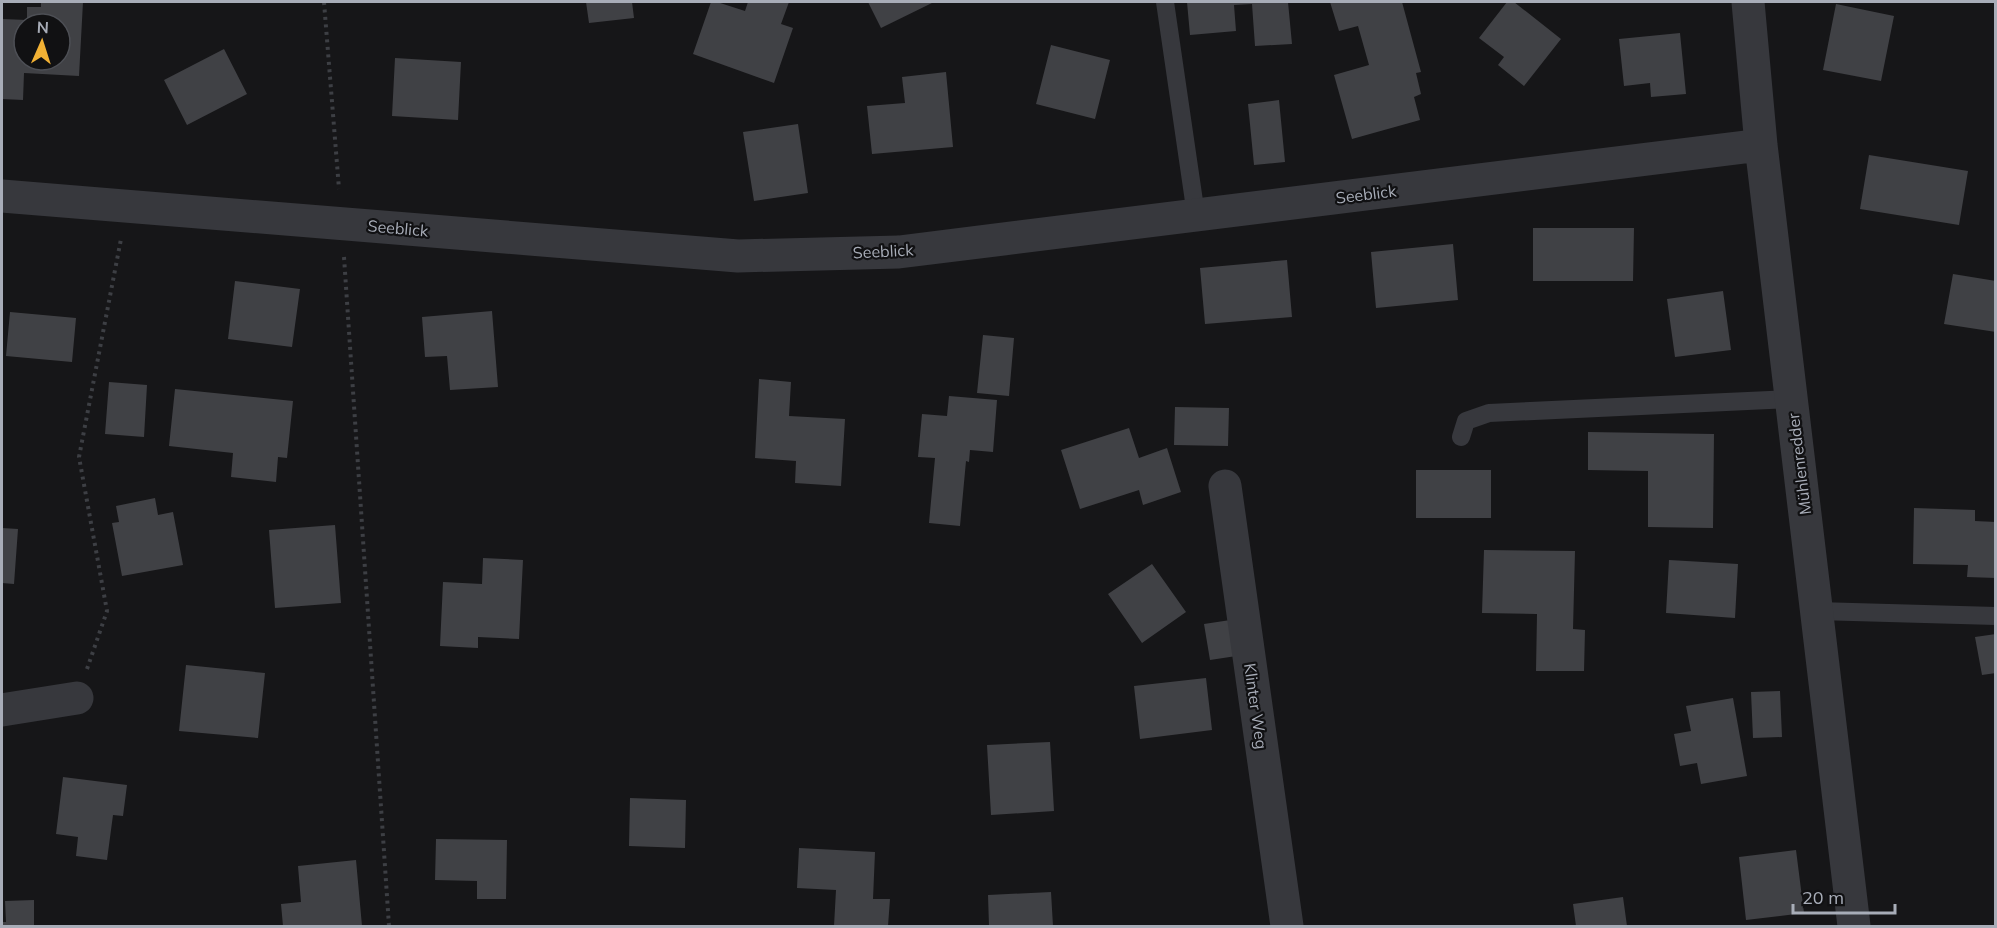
<svg xmlns="http://www.w3.org/2000/svg" width="1997" height="928" font-family="Mulish,sans-serif">
<rect width="100%" height="100%" fill="#161618"/>
<path fill="#404145" fill-rule="evenodd" d="M41,2H83L79,76L24,73L23,100L2,99V19L27,20V7H41ZM24,24H60V60H24Z
M586,2H632L634,18L589,23Z
M711,2H717L745,11L748,2H789L781,24L793,28L774,83L693,54Z
M868,2H934L881,28Z
M1187,2H1288L1292,44L1255,46L1252,4L1234,5L1236,31L1190,35Z
M1330,2H1402L1421,72L1416,73L1421,94L1414,97L1420,120L1352,139L1334,75L1369,65L1358,26L1339,31Z
M1507,2H1514L1561,39L1524,86L1498,65L1504,57L1479,38Z
M1836,4L1894,16L1881,81L1823,70Z
M1680,33L1686,94L1651,97L1650,83L1624,86L1619,39Z
M1051,45L1110,60L1095,119L1036,104Z
M224,49L247,94L187,125L164,80Z
M395,58L461,62L458,120L392,116Z
M946,72L953,147L872,154L867,106L905,103L902,77Z
M1279,100L1285,162L1254,165L1248,104Z
M798,124L808,193L754,201L743,132Z
M1869,155L1968,171L1959,225L1860,209Z
M1533,228H1634L1633,281H1533Z
M1453,244L1458,300L1376,308L1371,252Z
M1287,260L1292,317L1205,324L1200,268Z
M1953,274L1996,281V332L1944,324Z
M235,281L300,289L292,347L228,339Z
M1723,291L1731,350L1675,357L1667,299Z
M492,311L498,387L450,390L447,356L425,357L422,317Z
M10,312L76,318L72,362L6,356Z
M983,335L1014,338L1009,396L977,393Z
M759,379L791,382L789,416L845,419L841,486L795,483L796,461L755,458Z
M109,382L147,385L144,437L105,434Z
M175,389L293,401L287,458L278,457L276,482L231,477L233,453L169,446Z
M949,396L997,400L993,452L970,450L969,462L966,461L960,526L929,523L935,458L918,457L922,414L947,416Z
M1175,407L1229,408L1228,446L1174,445Z
M1129,428L1139,458L1167,448L1181,492L1143,505L1139,490L1080,509L1061,450Z
M1588,432L1714,434L1713,528L1648,527V471L1588,470Z
M1416,470H1491V518H1416Z
M155,498L158,515L173,512L183,565L122,576L112,523L119,522L116,506Z
M1914,508L1975,510V521L1996,522V578L1967,577L1968,565L1913,564Z
M335,525L341,603L275,608L269,530Z
M2,528L18,529L14,584L2,583Z
M1484,550L1575,551L1573,629L1585,630L1584,671H1536L1537,614L1482,613Z
M483,558L523,560L519,639L478,637V648L440,646L443,582L482,584Z
M1669,560L1738,564L1735,618L1666,613Z
M1152,564L1186,612L1142,643L1108,594Z
M1237,619L1243,655L1210,660L1204,624Z
M1996,634V673L1982,675L1975,637Z
M186,665L265,673L258,738L179,731Z
M1206,678L1212,730L1140,739L1134,686Z
M1780,691L1782,737L1753,738L1751,692Z
M1733,698L1747,776L1701,784L1697,763L1680,766L1674,734L1691,731L1686,706Z
M1050,742L1054,811L991,815L987,745Z
M63,777L127,785L123,816L113,815L107,860L76,856L78,837L56,834Z
M630,798L686,800L685,848L629,846Z
M436,839L507,840L506,899H477V881L435,880Z
M799,848L875,852L873,899H890L888,926H834L836,890L797,888Z
M1796,850L1804,913L1746,920L1739,857Z
M356,860L362,926H283L281,904L301,902L298,866Z
M1051,892L1053,926H989L988,895Z
M1623,897L1627,926H1576L1573,904Z
M34,900V926H2V922H6L5,901Z"/>
<g fill="none" stroke-linecap="round" stroke-linejoin="round">
<path stroke="#3d3f44" stroke-width="4" stroke-dasharray="3 4.5" stroke-linecap="butt" d="M324,2L339,189
M344,257L389,926
M87,669L107,611L79,457L121,239"/>
<path stroke="#37383d" stroke-width="18" d="M1165,2L1196,215
M1461,437L1466,421L1489,413L1791,399
M1817,611L1996,616"/>
<path stroke="#37383d" stroke-width="33" d="M1748,2L1761,145L1854,926
M2,196L738,256L899,252L1761,145
M1225,486L1287,926
M2,710L77,698"/>
</g>
<g text-anchor="middle" dominant-baseline="central" stroke-width="4.5" stroke-linejoin="round" paint-order="stroke">
<g font-size="16" fill="#a8adb8" stroke="#111113">
<text transform="translate(1366 194) rotate(-7)">Seeblick</text>
<text transform="translate(398 228) rotate(5)">Seeblick</text>
<text transform="translate(883 251) rotate(-3)">Seeblick</text>
<text transform="translate(1799 464) rotate(-97)">Mühlenredder</text>
<text transform="translate(1256 706) rotate(82)">Klinter Weg</text>
</g>
</g>
<rect width="1997" height="928" fill="none" stroke="#a8adb8" stroke-width="6"/>
<g transform="translate(42 42) rotate(3)"><circle r="28" fill="#111113" stroke="#4d4f55" stroke-width="1.5"/>
<path d="M0-4.5L10 22L0 15L-10 22Z" fill="#f2b134"/>
<text y="-9" font-size="16" font-weight="bold" text-anchor="middle" fill="#a8adb8">N</text>
</g>
<path d="M1793 904v9h102v-9" fill="none" stroke="#a8adb8" stroke-width="3"/>
<text x="1802" y="904" font-size="18" fill="#a8adb8" stroke="#111113" stroke-width="4.5" paint-order="stroke">20 m</text>
</svg>
